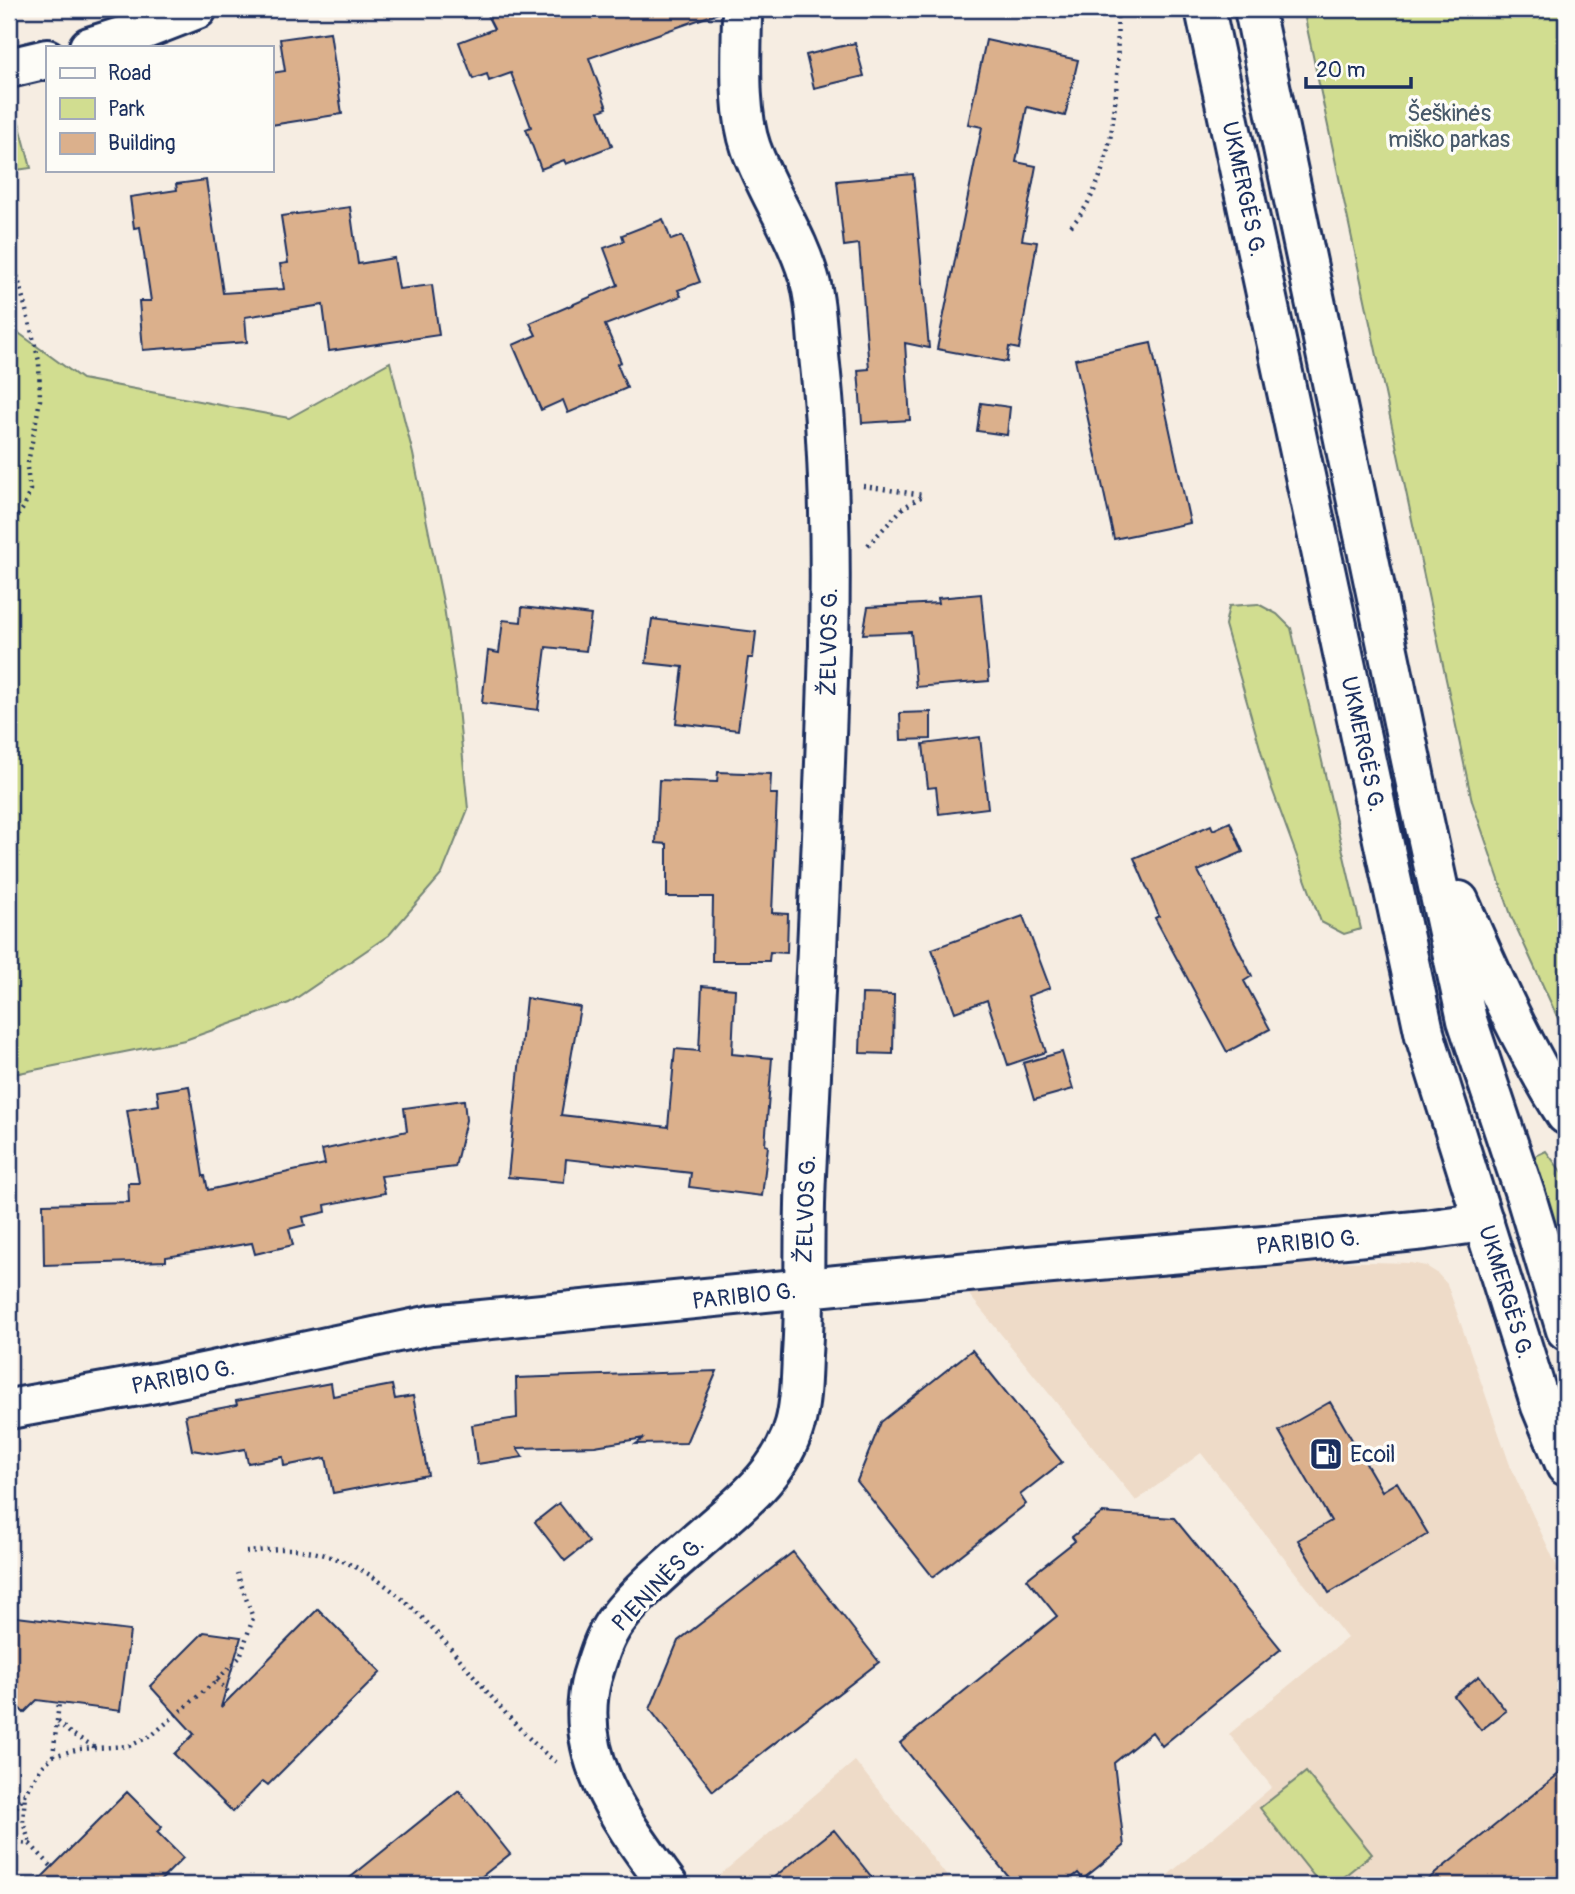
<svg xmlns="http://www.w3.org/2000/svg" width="1575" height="1894" font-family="Pangolin,sans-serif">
<rect width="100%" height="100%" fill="#f6ede2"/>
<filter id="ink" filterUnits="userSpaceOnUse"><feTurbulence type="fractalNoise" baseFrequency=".0143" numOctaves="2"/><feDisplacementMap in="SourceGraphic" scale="14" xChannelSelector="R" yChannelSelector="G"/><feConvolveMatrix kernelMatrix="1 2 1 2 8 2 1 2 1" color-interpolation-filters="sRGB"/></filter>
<g filter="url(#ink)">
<path fill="#eedbc8" d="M1214,1258L1410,1263L1426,1266L1437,1273L1447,1284L1511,1468L1566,1586V1885H1156L1272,1787L1229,1734L1347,1638L1201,1453L1136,1501L966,1291Z
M855,1761L954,1885H708Z"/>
<path fill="#d1dd90" stroke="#768677" stroke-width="2" d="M1303,9H1566V1036L1512,918L1472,801Z
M9,84L31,168L9,171Z
M9,326L82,379L289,418L390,362L413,454L444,607L456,688L468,809L442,874L389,935L289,1003L185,1040L9,1075Z
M1258,604L1277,614L1291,628L1361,929L1344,934L1321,922L1271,786L1225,625L1229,606Z
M1546,1151L1566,1178V1286L1533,1157Z
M1306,1772L1372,1854L1333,1885H1321L1260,1808Z"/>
<path fill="#dbb08c" stroke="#1b2f5e" stroke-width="2" d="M484,9H717L718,13L589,58L607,108L599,111L612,146L566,164L564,160L541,169L526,129L531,127L511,73L489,81L487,74L473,79L459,42L494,29Z
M330,32L342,114L271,125V73L285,71L280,39Z
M986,40L1078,60L1065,116L1027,107L1016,162L1036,166L1022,240L1037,242L1019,349L1009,347L1007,362L937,349L982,127L968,124Z
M855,43L864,76L814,88L806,55Z
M913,174L929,348L905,343L910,420L862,423L858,370L869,369L859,244L844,246L837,181Z
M206,180L223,293L284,289L280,264L288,263L281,216L350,207L358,264L394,258L399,289L432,285L439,335L329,351L323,305L245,317L247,342L143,350L139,301H151L140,227L134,228L130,197L177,190L176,184Z
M663,219L671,240L682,236L700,282L678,290L681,296L605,325L621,362L617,364L627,388L568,413L563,400L541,410L513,345L536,335L530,323L618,285L604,248L624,241L622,235Z
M1151,343L1190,523L1114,539L1075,359Z
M981,403L1010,407L1007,435L977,431Z
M981,594L989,681L916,687L911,632L863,634L868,607L939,603L938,598Z
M522,607L591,615L586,651L546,647L538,710L482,703L488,651L499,653L503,620L521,622Z
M652,619L756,632L753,658H748L738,730L676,723L683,667L646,663Z
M931,712V739L901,740L900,713Z
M980,737L988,808L939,814L936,787L928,788L923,744Z
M718,772L771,774L770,794H777L772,913L788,914L787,953L770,952L769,961H712L713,897H667V844L656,843L659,780L717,782Z
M1230,822L1243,852L1198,871L1252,976L1244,981L1270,1029L1227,1052L1155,918L1159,916L1134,858L1211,825L1213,830Z
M1023,916L1050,988L1028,996L1046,1052L1008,1065L987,1000L955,1012L932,949Z
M702,986L735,989L732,1054L772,1058L765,1145L768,1146L762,1196L689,1187L691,1173L566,1159L564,1182L508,1177L526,998L580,1007L561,1115L668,1127L675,1049L699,1051Z
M862,994L894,995L893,1054L860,1053Z
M1062,1052L1073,1089L1034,1100L1023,1063Z
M189,1086L203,1176H205L208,1190L325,1164L322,1150L407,1131L404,1108L464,1100L466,1120L455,1167L381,1176L385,1193L325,1205L326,1212L303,1217L305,1225L289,1229L293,1245L255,1254L252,1243L166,1257V1261L44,1265L43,1204L129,1202L128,1183H139L127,1110L159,1105L157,1091Z
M972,1350L1062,1462L1020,1495L1026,1504L933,1577L857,1481L881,1422Z
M717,1371L686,1443L636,1444L644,1438L595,1446L517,1448L523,1457L477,1464L472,1425L517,1418L516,1378Z
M331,1383L333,1396L392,1385L395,1399L413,1396L428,1475L333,1493L326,1458L284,1466L283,1457L248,1463L245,1449L217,1454L192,1450L185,1415L237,1405L236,1401Z
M1330,1402L1382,1491L1397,1482L1428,1534L1329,1593L1298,1540L1331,1521L1279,1431Z
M559,1503L589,1542L565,1561L535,1522Z
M1102,1513L1174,1518L1281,1649L1162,1746L1152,1732L1114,1763L1124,1846L1083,1879L1078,1873L1063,1885H1015L900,1743L1057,1616L1027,1579L1075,1541L1072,1537Z
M793,1552L879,1662L713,1791L650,1709L678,1641Z
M318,1609L381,1672L268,1785L263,1781L233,1812L174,1754L194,1734L150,1686L204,1632L241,1637L221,1707Z
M9,1616L130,1631L120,1711L37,1700L24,1713L9,1698Z
M1479,1676L1506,1711L1481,1730L1454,1696Z
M1566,1768V1885H1421Z
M459,1790L510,1854L471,1885H341Z
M127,1792L162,1827L157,1832L183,1858L156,1885H34Z
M834,1830L878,1885H764Z"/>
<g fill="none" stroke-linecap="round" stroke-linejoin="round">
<defs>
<path id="minor" d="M89,47L143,30L197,9
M9,68L47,59
M9,1409L155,1383L431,1325L1040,1265L1276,1245L1425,1230L1484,1222
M668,1885C624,1824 571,1758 592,1677C598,1658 603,1639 615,1622C643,1585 682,1555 716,1525C749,1497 783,1468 795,1424C801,1402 801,1378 802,1355C806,1295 803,1235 806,1175C815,998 824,822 829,645C831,551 830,458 820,365C817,339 817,311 811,285C799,237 768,195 751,148C737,108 742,51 742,9"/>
<path id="highway" d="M1205,9L1425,1036L1541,1406L1566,1466
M1254,9L1420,803L1467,1020L1526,1197L1566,1330
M1459,901C1491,974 1523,1048 1566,1115"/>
</defs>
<use href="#minor" stroke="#1b2f5e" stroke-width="44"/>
<use href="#highway" stroke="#1b2f5e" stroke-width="44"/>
<path stroke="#1b2f5e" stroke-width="4.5" stroke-dasharray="2 5" stroke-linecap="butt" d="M1071,226C1119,175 1119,74 1117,9
M9,257L15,267L39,361L40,400L27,468L30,490L24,507L9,528
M863,486L923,495
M868,545L903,508L924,495
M246,1552C263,1551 283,1547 300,1550C417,1564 472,1697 557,1763
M217,1680L232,1696
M58,1722L70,1733L97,1748
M53,1756L59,1703
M9,1791L25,1794L23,1822L30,1844
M9,1819L41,1768L53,1756L79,1749L129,1746L151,1736L217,1680L240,1657L253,1618L237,1573
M9,1842L30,1844L52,1867"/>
<use href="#minor" stroke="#fdfcf7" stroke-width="38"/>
<use href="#highway" stroke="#fdfcf7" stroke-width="38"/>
</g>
</g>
<defs>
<symbol id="fuel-square" viewBox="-11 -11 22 22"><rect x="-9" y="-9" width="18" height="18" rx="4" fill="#1b2f5e" stroke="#fdfcf7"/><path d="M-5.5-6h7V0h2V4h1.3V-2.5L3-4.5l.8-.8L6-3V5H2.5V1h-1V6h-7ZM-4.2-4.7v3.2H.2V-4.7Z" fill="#fff"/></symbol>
</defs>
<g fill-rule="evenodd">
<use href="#fuel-square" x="1307" y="1435" width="38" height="38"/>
</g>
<g text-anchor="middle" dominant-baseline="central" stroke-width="7" stroke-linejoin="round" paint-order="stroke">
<g font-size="23" fill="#485a6a" stroke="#fdfcf7">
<text x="1449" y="113">Šeškinės<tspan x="1449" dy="26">miško parkas</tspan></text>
</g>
<g font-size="23" fill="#1b2f5e" stroke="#fdfcf7">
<text transform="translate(1244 189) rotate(78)">UKMERGĖS G.</text>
<text transform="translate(829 642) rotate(-89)">ŽELVOS G.</text>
<text transform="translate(1363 744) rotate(78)">UKMERGĖS G.</text>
<text transform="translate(806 1209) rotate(-88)">ŽELVOS G.</text>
<text transform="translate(1308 1242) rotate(-5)">PARIBIO G.</text>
<text transform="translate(1506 1292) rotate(73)">UKMERGĖS G.</text>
<text transform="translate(744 1296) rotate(-6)">PARIBIO G.</text>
<text transform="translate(183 1377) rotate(-11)">PARIBIO G.</text>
<text transform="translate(658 1584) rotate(-46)">PIENINĖS G.</text>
</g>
<g font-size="23" fill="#1b2f5e" stroke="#fdfcf7" text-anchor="start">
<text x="1350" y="1454">Ecoil</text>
</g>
</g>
<rect width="1575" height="1894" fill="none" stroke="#fdfcf7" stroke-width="35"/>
<rect x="18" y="18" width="1540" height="1859" fill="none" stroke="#1b2f5e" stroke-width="2.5" filter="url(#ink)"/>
<rect x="46" y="46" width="228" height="126" fill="#fdfcf7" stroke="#a3aaba" stroke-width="2"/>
<rect x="60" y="68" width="35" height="10" fill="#fdfcf7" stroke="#a3aaba" stroke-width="2"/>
<text x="108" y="80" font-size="21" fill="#1b2f5e">Road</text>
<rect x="60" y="98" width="35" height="21" fill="#d1dd90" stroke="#a3aaba" stroke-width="2"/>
<text x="108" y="116" font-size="21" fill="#1b2f5e">Park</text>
<rect x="60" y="133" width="35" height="21" fill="#dbb08c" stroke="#a3aaba" stroke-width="2"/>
<text x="108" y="150" font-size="21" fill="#1b2f5e">Building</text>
<path d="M1306 77v10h105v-10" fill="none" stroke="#1b2f5e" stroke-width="3.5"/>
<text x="1316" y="77" font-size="21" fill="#1b2f5e" stroke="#fdfcf7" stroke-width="5" paint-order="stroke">20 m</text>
</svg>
